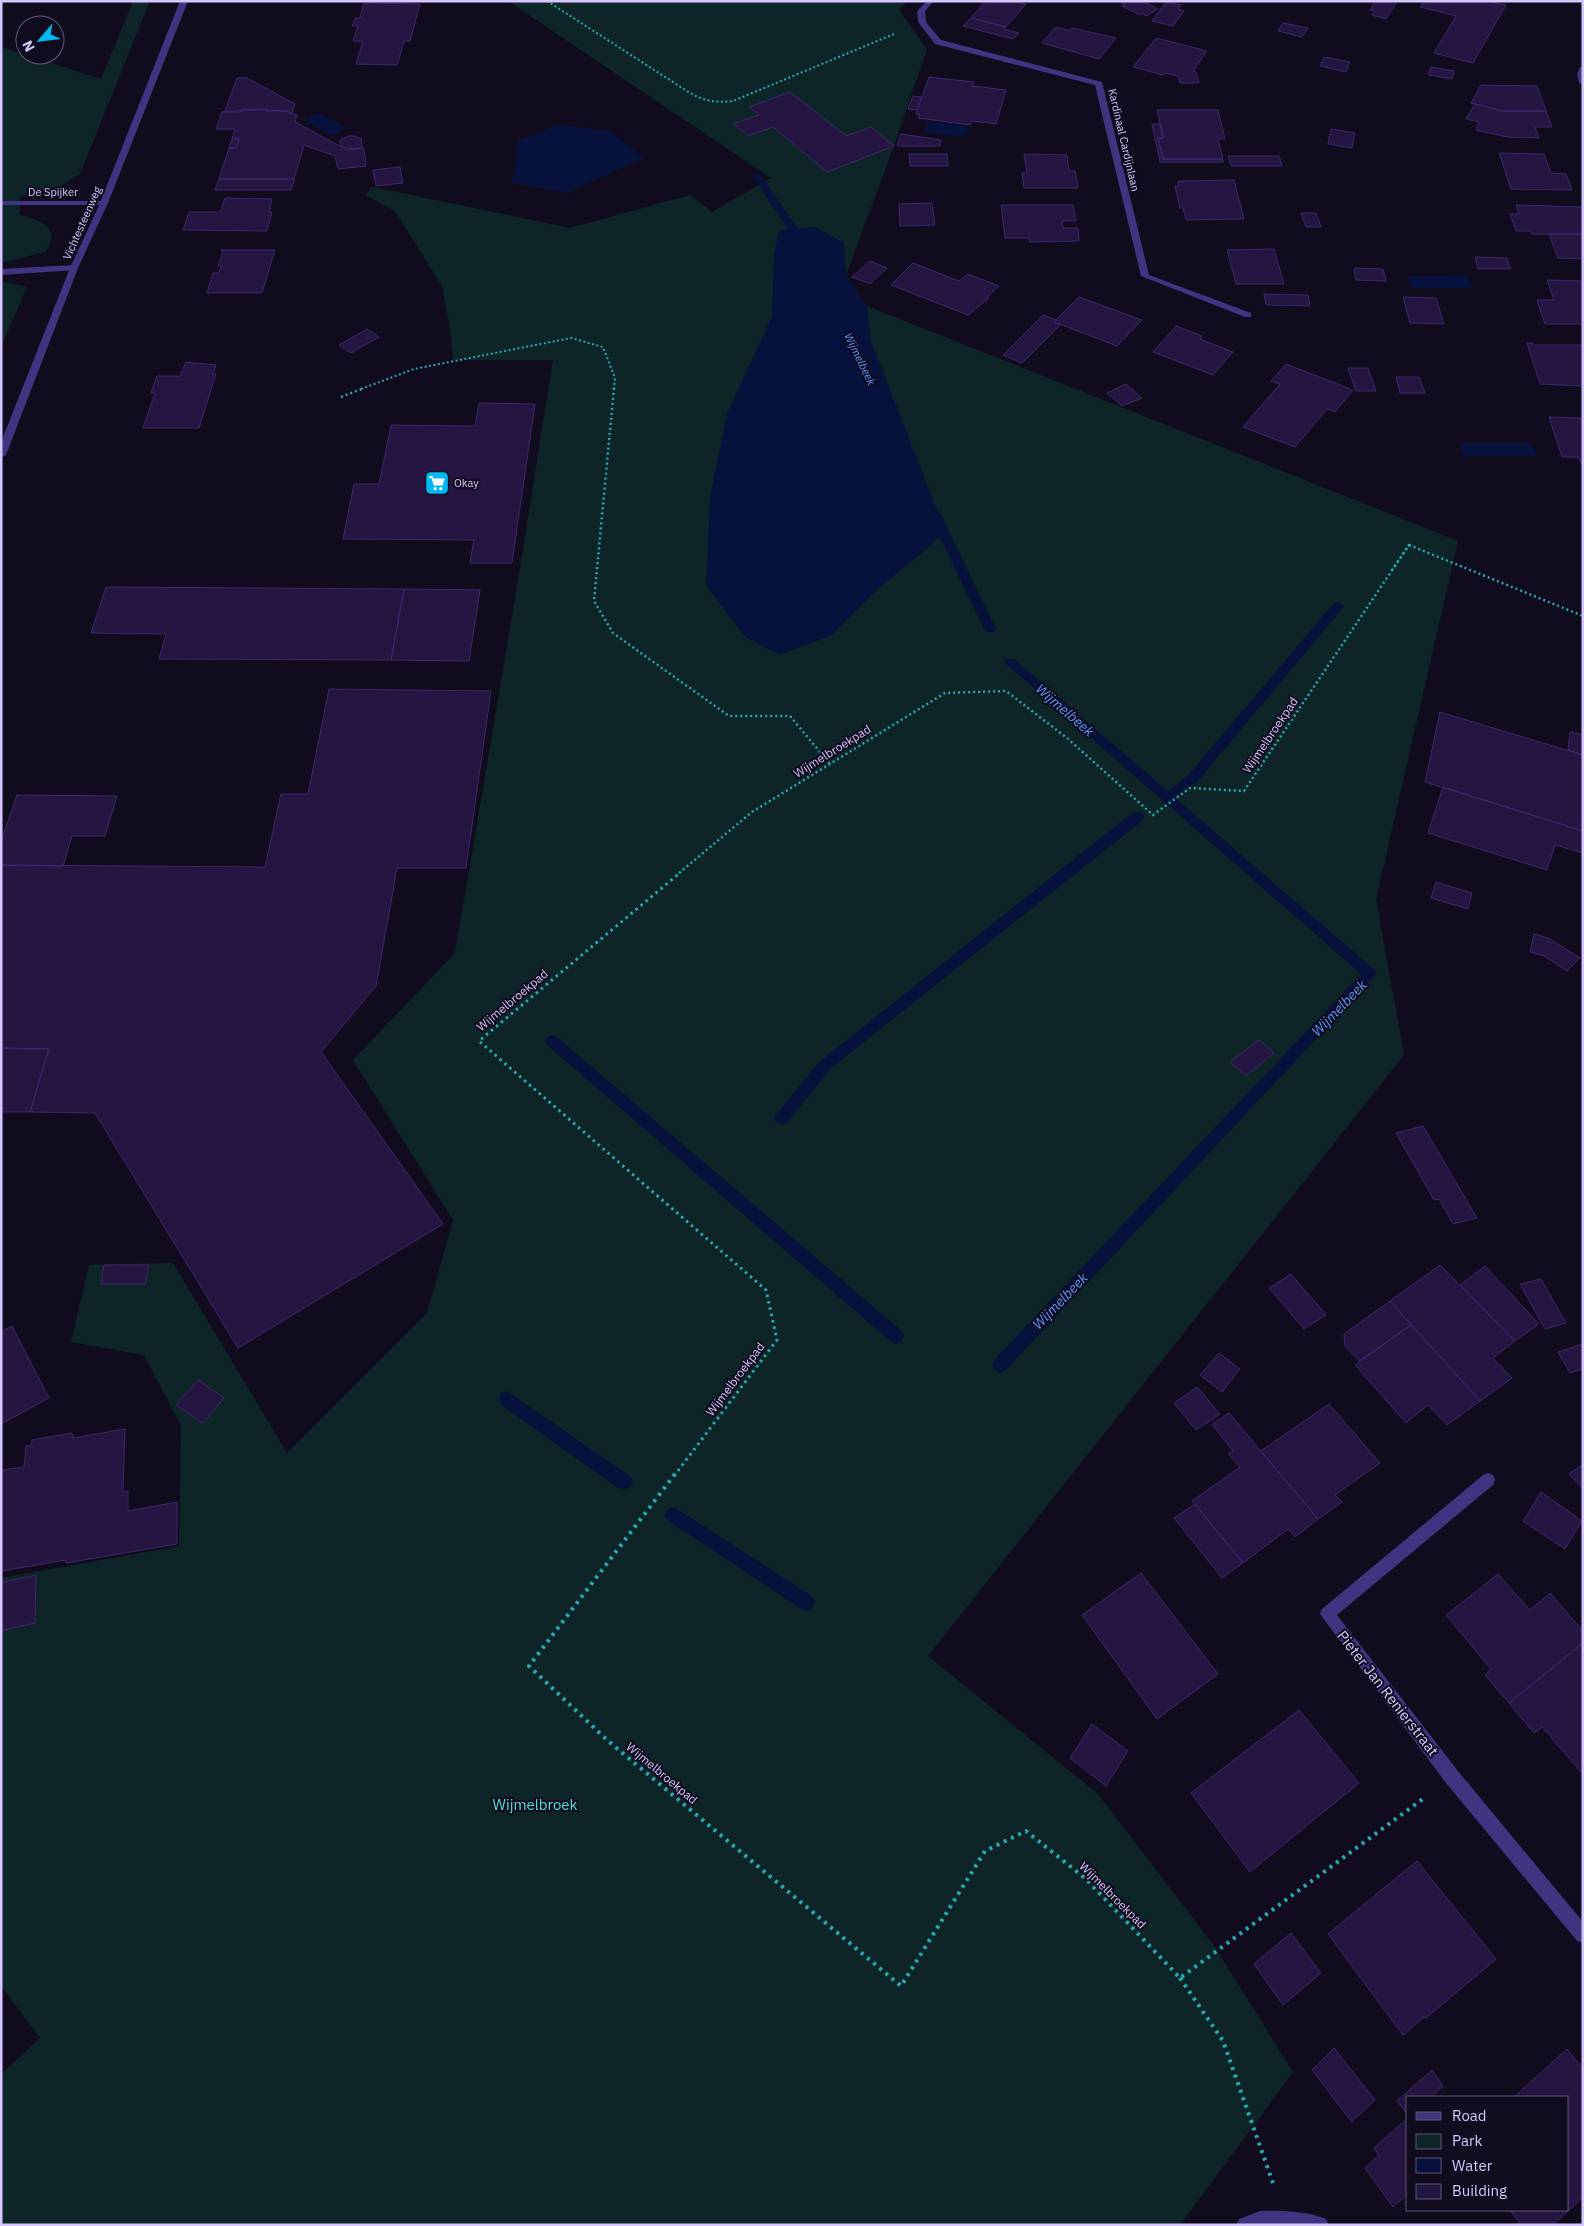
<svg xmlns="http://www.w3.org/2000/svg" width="1584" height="2226" font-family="'IBM Plex Sans',sans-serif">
<rect width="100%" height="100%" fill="#110b1e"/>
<path fill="#0e2528" d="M133,1H150L80,174L61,186L21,196L19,214C39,221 63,226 45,252L1,263V47L101,79Z
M508,1H907L899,10L927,49L894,146L846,275L867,306L1458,541L1376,899L1404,1055L928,1656L1098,1794L1215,1947L1293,2072L1180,2225H1V2074L40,2038L1,1986V1578L179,1546L181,1426L144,1355L71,1342L89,1265L173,1263L287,1453L427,1313L453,1220L353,1060L455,953L517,587L553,360H453L449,322L442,286L395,211L365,195L373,187L570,228L690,195L712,212L771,178Z
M1,281L27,287L1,347Z"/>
<path fill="#06123b" d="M321,114L347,128L332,136L306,122L309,120L310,116Z
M928,122L966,126L970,132L962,137L924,132Z
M559,125L610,131L644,158L567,193L513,183L518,141Z
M815,227L844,243L846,275L867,306L871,341L945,530L929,547L878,589L832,635L780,655L745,637L706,585L710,497L727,414L772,316L774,255L779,230Z
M1467,275L1472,288H1412L1408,276Z
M1459,443H1532L1537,456H1464Z"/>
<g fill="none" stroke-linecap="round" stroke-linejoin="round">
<path fill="#06123b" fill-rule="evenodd" d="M757,173L760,174L809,245L808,247H800L799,245L752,176Z
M934,509L940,513L996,629L994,632H986L984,629L928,513Z
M1338,602L1344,606L1342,609L1198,781L1174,797L1375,970L1377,974L1006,1370L1000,1373L994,1370L992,1365L994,1360L1361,974L1004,662L1006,659H1014L1168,791L1188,775L1334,603Z
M1137,812L1142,813L1144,817L1142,821L830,1069L787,1123L782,1124L777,1123L774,1118L777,1113L820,1061L1132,813Z
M552,1035L557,1037L902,1331L904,1336L902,1341L896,1344L890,1341L547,1045L545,1041L547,1037Z
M507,1391L630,1476L633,1482L630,1488L624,1490L618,1488L501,1405L499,1399L501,1393Z
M674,1507L812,1596L815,1602L812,1608L806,1611L800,1608L668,1521L665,1515L668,1509Z"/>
</g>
<path fill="#241640" stroke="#3e276d" d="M986,1H1014L1026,4L1006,27L971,18Z
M1124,1H1143L1158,9L1146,16L1142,13L1140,15L1122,6L1125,5L1121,3Z
M1375,1H1397L1386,19L1372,15L1374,11L1370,10Z
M1424,1H1488L1506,5L1473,63L1434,53L1456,16L1420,7Z
M1166,2L1181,5L1178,9L1184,11L1173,26L1152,21Z
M364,3L420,4L410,41H404L397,65L356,64L363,41H353L358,26H352L355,18H360Z
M971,18L1006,27L1004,29L1019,33L1013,39L963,26Z
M1283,23L1308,28L1302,37L1278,31Z
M1056,27L1070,31L1072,28L1116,38L1099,59L1042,43Z
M1156,38L1207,51L1193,71L1196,72L1199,83H1180L1178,76L1165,73L1163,75L1133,67Z
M1324,57L1350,62L1346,72L1320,66Z
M1431,67L1454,71L1452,79L1428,75Z
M929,77L974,82L973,86L1006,90L996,124L972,121L970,125L918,118L920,115L916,114Z
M237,78H247L295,104L292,114L287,111H266L267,109L222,112L225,111Z
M1481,85L1537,86L1546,111H1502L1471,103Z
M790,92L846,136L871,127L894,146L827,172L773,127L748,136L733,124L759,115L749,107Z
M913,96L922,97L917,110L908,109Z
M1475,104L1502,111H1546L1552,127H1535L1539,138L1507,137L1476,130L1479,122L1466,119Z
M242,109L287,111L292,114L297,115L295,122L347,150L364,148L366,166L338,169L335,156L304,145L294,179H219L229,148H236L239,139H232L235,129H216L222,112H241Z
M1157,110H1218L1225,139H1218L1223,159H1163L1158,138H1163Z
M1152,124H1161L1163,138H1158L1163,159H1223V162H1160Z
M1331,129L1355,133L1352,148L1328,144Z
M901,134L941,140L940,146H897Z
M348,136H355L362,139L361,145L363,146L357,149L346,148L340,145V140Z
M232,139H239L236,148H229Z
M1499,153L1544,154L1551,173L1566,174L1572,190L1511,189Z
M909,154H947L948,166H910Z
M1024,154L1067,155L1069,171H1075L1078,188H1024L1022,173H1027Z
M1228,156H1279L1282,166H1231Z
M400,167L403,183L376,186L373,170Z
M219,179H295L291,190H215Z
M1234,180L1244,219L1186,220L1183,208H1180L1175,186H1179L1178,181Z
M225,198L272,199L269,212H272L267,231L183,230L189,212H220Z
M932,203L935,225L900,226L899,204Z
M1001,205H1073L1076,221H1062L1063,228H1078L1079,241L1030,242L1029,238H1005Z
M1516,205L1583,207V234H1532L1530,231H1516L1510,214H1519Z
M1301,213H1316L1321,227H1306Z
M1549,234H1583V259L1558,258Z
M1274,249L1284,284H1236L1227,250Z
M221,250H275L262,293H207L213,273H219L221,266H218L223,251Z
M1475,257L1507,258L1511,269H1478Z
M870,261L887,268L870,284L852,277Z
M913,263L959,281L968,274L999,286L987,297L989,298L968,315L891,285Z
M1354,268L1383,269L1386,281L1356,280Z
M1547,280L1583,281V324H1545L1537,300H1554Z
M1264,294L1308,295L1310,306L1266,305Z
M1079,297L1142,320L1117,346L1054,322Z
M1403,297L1436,298L1444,324L1410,323Z
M1043,315L1056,320L1054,322L1060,325L1022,363L1003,355Z
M1176,326L1202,336L1200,339L1233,352L1213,375L1153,352Z
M367,329L379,337L351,353L339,345Z
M1527,343H1533L1534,345H1583V386L1540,384Z
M186,362L216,365L213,374H216L199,428H143L155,393H151L157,376H180Z
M1286,364L1353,390L1335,412L1327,409L1295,447L1243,427L1280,384L1271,381Z
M1348,368H1368L1376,391H1356Z
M1396,377H1419L1425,393H1400Z
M1126,384L1142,398L1122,406L1107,393Z
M479,403L535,404L512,563H470L474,540L343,539L354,484H379L391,425L475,426Z
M1549,417L1583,418V466L1578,457H1562Z
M106,587L404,589L391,660L159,659L166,634L91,633Z
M404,589L480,590L469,661L391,660Z
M329,689L491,691L466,868H397L376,986L321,1052L443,1224L238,1348L95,1113L30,1112L49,1049L1,1048V865L265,867L281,794H308Z
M1440,712L1583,755V831L1425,782Z
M1570,732L1583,735V755L1568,750Z
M1443,787L1583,831V853L1555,845L1547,870L1428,833Z
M17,795L117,796L105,836H72L63,866L1,865V841Z
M1436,882L1472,893L1468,909L1431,898Z
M1534,934L1548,938L1580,958L1567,971L1544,956L1530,952Z
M1259,1040L1274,1053L1246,1076L1230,1062Z
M1,1048L49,1049L30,1112H1Z
M1423,1126L1477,1218L1453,1224L1439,1199L1434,1200L1396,1133Z
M104,1265H149L145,1284H101Z
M1440,1265L1515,1341L1493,1358L1512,1378L1480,1401L1390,1301Z
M1485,1266L1539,1324L1515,1341L1460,1285Z
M1291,1274L1326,1315L1304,1329L1269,1288Z
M1541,1279L1566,1323L1545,1329L1520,1284Z
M1390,1301L1411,1325L1359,1361L1345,1346L1344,1334Z
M1411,1325L1480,1401L1447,1425L1428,1405L1406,1423L1355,1365Z
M12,1326L49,1398L1,1424V1332Z
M1583,1344V1369L1570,1373L1558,1352Z
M1219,1353L1240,1369L1222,1392L1200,1375Z
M198,1380L224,1398L203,1423L176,1405Z
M1197,1387L1220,1414L1196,1430L1174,1403Z
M1329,1404L1380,1463L1335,1495L1342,1502L1318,1519L1261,1451Z
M1229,1413L1318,1519L1295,1537L1288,1529L1243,1563L1192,1501L1240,1467L1228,1454L1233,1451L1212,1424Z
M125,1429L123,1492L128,1491V1511L177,1502V1544L66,1563V1560L1,1571V1470L24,1467L26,1446L31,1445L32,1440L72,1433L73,1438Z
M1583,1464V1489L1569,1474Z
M1541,1492L1582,1521L1565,1549L1523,1521Z
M1195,1504L1243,1563L1222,1578L1174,1518Z
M1141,1573L1218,1674L1157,1719L1082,1615Z
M1498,1574L1530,1610L1550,1593L1583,1631V1643L1509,1703L1485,1675L1491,1669L1446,1615Z
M36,1575L35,1623L1,1631V1583Z
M1583,1643V1774L1542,1727L1534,1733L1509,1703Z
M1299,1710L1359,1783L1250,1872L1191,1793Z
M1092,1724L1128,1751L1106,1786L1070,1758Z
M1417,1861L1496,1959L1426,2018L1424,2017L1403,2035L1328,1934Z
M1291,1933L1321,1973L1283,2005L1254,1964Z
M1334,2048L1375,2100L1352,2122L1312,2070Z
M1567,2049L1583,2069V2197L1553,2225H1521L1510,2210H1568V2097H1514Z
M1432,2070L1443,2086L1431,2097H1408V2115L1397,2101Z
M1408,2118V2194L1393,2207L1365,2168L1379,2155L1374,2148Z"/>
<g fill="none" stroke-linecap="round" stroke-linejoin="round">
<path stroke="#27a9b4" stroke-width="2" stroke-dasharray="2 2.5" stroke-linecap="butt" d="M547,1L690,93C704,101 717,103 733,101L894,34
M361,389L414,369L571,338L603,347L615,378L614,389"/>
<path stroke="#27a9b4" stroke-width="2.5" stroke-dasharray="2 3" stroke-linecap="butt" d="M614,388L594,601L613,633L729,716H790L830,764
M341,397L364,388
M1409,545L1583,616
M679,873L752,812L945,693L1006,691L1067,738L1153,815L1190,788L1244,791L1409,545L1392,570"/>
<path stroke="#27a9b4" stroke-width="3" stroke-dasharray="2.5 4" stroke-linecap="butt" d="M674,1476L777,1340L766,1290L479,1041L681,872"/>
<path stroke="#27a9b4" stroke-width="4" stroke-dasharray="3 5" stroke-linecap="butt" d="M675,1474L529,1666L607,1740L901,1986L985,1851L1026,1831L1086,1879L1180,1978L1424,1798
M1180,1978L1223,2041L1273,2183"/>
<path fill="#413380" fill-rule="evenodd" d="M74,265L78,268L77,270L1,275V269Z
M1260,2211C1281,2210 1307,2211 1326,2219L1329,2225H1236L1239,2219Z"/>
<path fill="#413380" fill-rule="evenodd" d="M927,1H934L925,11L926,22L941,40L1102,82L1149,275L1251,313V317H1245L1141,276L1095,85L935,44L918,22L917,11Z
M1580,67H1583V85L1579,83L1577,74Z
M1,201H104L108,203L104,205H1Z
M1488,1473L1493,1475L1495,1480L1493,1485L1337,1615L1458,1771L1583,1922V1943L1577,1941L1446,1783L1320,1614L1322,1609L1483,1475Z"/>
<path fill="#413380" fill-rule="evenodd" d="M180,1H188L108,203L78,268L6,455L1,458V442L70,268L100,203Z"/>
</g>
<defs>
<symbol id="supermarket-square" viewBox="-11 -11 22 22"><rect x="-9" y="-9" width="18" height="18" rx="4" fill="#00b8f3" stroke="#110b1e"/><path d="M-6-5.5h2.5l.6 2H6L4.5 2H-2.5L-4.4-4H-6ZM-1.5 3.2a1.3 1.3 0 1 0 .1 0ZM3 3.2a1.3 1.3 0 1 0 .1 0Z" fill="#fff"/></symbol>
</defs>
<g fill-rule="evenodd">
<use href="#supermarket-square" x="423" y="469" width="28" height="28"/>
</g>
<g text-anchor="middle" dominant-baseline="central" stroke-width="4" stroke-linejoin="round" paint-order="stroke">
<g font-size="11" fill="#d6c8ff" stroke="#110b1e">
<text transform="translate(1124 140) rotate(77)">Kardinaal Cardijnlaan</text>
<text x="53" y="192">De Spijker</text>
<text transform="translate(82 223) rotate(-66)">Vichtesteenweg</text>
</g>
<g font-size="11" font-style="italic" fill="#5699ff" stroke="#110b1e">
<text transform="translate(860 359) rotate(64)">Wijmelbeek</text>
</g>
<g font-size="11" fill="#d6c8ff" stroke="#110b1e" text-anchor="start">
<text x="454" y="483">Okay</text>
</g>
<g font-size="12" fill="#d6c8ff" stroke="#110b1e">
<text transform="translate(1270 735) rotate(-56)">Wijmelbroekpad</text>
<text transform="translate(832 751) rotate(-32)">Wijmelbroekpad</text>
<text transform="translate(512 1000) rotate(-40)">Wijmelbroekpad</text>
<text transform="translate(735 1379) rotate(-53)">Wijmelbroekpad</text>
<text transform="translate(662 1773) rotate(40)">Wijmelbroekpad</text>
<text transform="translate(1113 1895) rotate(45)">Wijmelbroekpad</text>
</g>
<g font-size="14" font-style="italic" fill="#5699ff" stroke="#110b1e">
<text transform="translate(1065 710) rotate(41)">Wijmelbeek</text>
<text transform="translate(1339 1008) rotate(-46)">Wijmelbeek</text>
<text transform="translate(1060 1301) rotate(-46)">Wijmelbeek</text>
</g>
<g font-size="15" fill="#d6c8ff" stroke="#110b1e">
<text transform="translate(1388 1693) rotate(52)">Pieter Jan Renierstraat</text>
</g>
<g font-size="15" fill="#4ee4d4" stroke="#110b1e">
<text x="535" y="1804">Wijmelbroek</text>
</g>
</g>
<rect width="1584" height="2226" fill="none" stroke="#d6c8ff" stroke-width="5"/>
<rect x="1406" y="2096" width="162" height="115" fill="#110b1e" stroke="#605778"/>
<rect x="1416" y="2112" width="25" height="8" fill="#413380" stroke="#605778"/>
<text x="1452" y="2121" font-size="15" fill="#d6c8ff">Road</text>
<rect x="1416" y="2134" width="25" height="15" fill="#0e2528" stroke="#605778"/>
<text x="1452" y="2146" font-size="15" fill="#d6c8ff">Park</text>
<rect x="1416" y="2158" width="25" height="15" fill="#06123b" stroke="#605778"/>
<text x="1452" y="2171" font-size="15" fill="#d6c8ff">Water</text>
<rect x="1416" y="2184" width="25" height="15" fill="#241640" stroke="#605778"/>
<text x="1452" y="2196" font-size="15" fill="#d6c8ff">Building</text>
<g transform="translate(40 40) rotate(242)"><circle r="24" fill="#110b1e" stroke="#605778"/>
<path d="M0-4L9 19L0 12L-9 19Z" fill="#00b8f3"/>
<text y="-8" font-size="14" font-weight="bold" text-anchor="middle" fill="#d6c8ff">N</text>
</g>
</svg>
